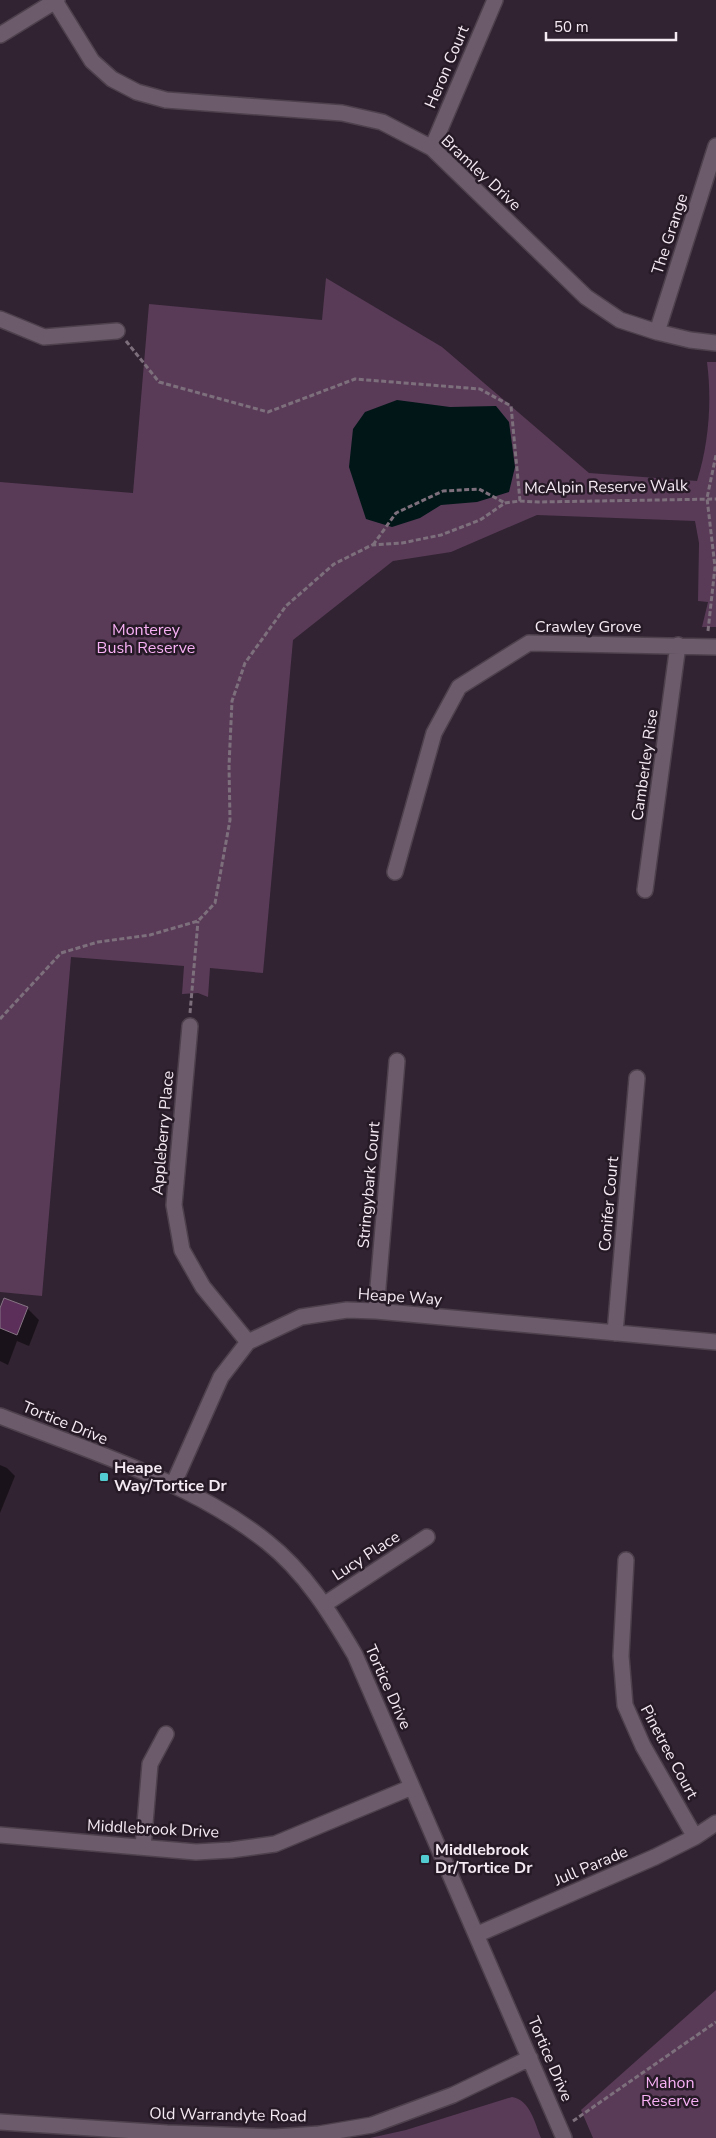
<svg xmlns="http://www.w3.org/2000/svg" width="716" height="2138" font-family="'Nunito Sans',sans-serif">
<rect width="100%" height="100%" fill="#312331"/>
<path fill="#593b58" d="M326,278L442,347L589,473L697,481C709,443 712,401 707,362H716V627H702L708,602L698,601L699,543L695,521L537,515L451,552L393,561L293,640L263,973L210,968L208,997L198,993L182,994L184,966L71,957L42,1296L0,1292V482L133,493L149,304L322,320Z
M716,1990V2138H593L581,2110Z
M512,2097C530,2100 535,2123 541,2138H370L406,2130Z"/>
<path fill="#001617" d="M397,400L450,407L496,406L509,422L515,467L509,492L477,502L441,505L420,518L392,527L366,519L349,467L353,429L365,412Z"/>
<path fill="#0007" d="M27,1308L39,1320L29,1346L17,1341L8,1365L0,1361V1312Z
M0,1465L7,1468L15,1476L0,1513Z"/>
<path fill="#5b2f59" stroke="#867585" d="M4,1298L28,1307L17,1335L0,1328V1308Z"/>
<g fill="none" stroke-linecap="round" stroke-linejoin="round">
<defs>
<path id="minor" d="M55,1L92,61L112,79L137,92L166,100L342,113L382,122L432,148L586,297L620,320L657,332L690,340L716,343
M0,35L57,0
M432,148L495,0
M0,319L44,337L117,331
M657,332L716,146
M395,872L434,733L459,687L529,643L716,647
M645,890L678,645
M190,1026L174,1205L182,1250L203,1287L248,1342
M376,1311L397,1061
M615,1333L637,1078
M0,1416C89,1451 192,1482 267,1542C305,1572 331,1614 355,1655L564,2138
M173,1485L221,1377L248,1342L301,1317L347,1310L376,1311L716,1342
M626,1560L621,1656L625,1705L643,1746L695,1837
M325,1604L427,1537
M0,1835L196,1852L231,1850L275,1844L412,1787
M143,1847L150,1764L166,1734
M478,1934L655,1857L695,1837L716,1823
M0,2122L167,2133L275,2137L319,2134L372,2125L453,2095L530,2058"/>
</defs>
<use href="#minor" stroke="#4e414d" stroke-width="18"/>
<path stroke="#7d707c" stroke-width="3" stroke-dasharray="5 2.5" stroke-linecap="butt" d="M126,341L159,382L268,412L355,379L480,389L511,406L520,501
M373,545L396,513L443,491L479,489L505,503
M708,631L715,567L707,498L716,455
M190,1013L198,921
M0,1019L61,953L98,942L150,935L198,921L215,903L230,820L229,766L232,701L245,663L286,606L334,564L372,545L402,543L441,535L480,520L505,503L520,501L538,502L716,499
M573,2121L716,2022"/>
<use href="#minor" stroke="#6c5c6b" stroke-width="15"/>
</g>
<g fill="#52ccd0" stroke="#271a27" stroke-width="2">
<rect x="99" y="1472" width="10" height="10" rx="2.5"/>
<rect x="420" y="1854" width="10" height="10" rx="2.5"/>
</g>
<g text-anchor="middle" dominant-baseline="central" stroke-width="5" stroke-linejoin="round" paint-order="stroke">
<g font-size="16" fill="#f4eaf3" stroke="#271a27">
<text transform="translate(447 67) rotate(-67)">Heron Court</text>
<text transform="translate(481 173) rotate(43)">Bramley Drive</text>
<text transform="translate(670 234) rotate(-72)">The Grange</text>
<text transform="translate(606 487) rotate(-1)">McAlpin Reserve Walk</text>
<text x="588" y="627">Crawley Grove</text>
<text transform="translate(645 765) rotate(-82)">Camberley Rise</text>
<text transform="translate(163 1133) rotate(-85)">Appleberry Place</text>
<text transform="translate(369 1185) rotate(-85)">Stringybark Court</text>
<text transform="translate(609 1204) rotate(-85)">Conifer Court</text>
<text transform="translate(400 1297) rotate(4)">Heape Way</text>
<text transform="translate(65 1423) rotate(22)">Tortice Drive</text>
<text transform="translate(366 1556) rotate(-33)">Lucy Place</text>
<text transform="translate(388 1687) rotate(66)">Tortice Drive</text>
<text transform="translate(669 1752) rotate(62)">Pinetree Court</text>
<text transform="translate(153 1829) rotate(3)">Middlebrook Drive</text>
<text transform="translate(591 1866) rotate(-23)">Jull Parade</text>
<text transform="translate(550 2059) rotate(67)">Tortice Drive</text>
<text transform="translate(228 2115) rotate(1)">Old Warrandyte Road</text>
</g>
<g font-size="16" fill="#f8b1f5" stroke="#271a27">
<text x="146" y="630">Monterey<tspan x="146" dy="18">Bush Reserve</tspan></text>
<text x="670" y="2083">Mahon<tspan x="670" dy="18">Reserve</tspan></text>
</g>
<g font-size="16" font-weight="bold" fill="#f4eaf3" stroke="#271a27" text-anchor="start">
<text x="114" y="1468">Heape<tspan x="114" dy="18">Way/Tortice Dr</tspan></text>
<text x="435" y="1850">Middlebrook<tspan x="435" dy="18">Dr/Tortice Dr</tspan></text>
</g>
</g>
<path d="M546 32v8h130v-8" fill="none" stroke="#f4eaf3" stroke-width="2.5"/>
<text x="554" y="32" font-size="15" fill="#f4eaf3" stroke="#271a27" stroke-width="4" paint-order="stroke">50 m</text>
</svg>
